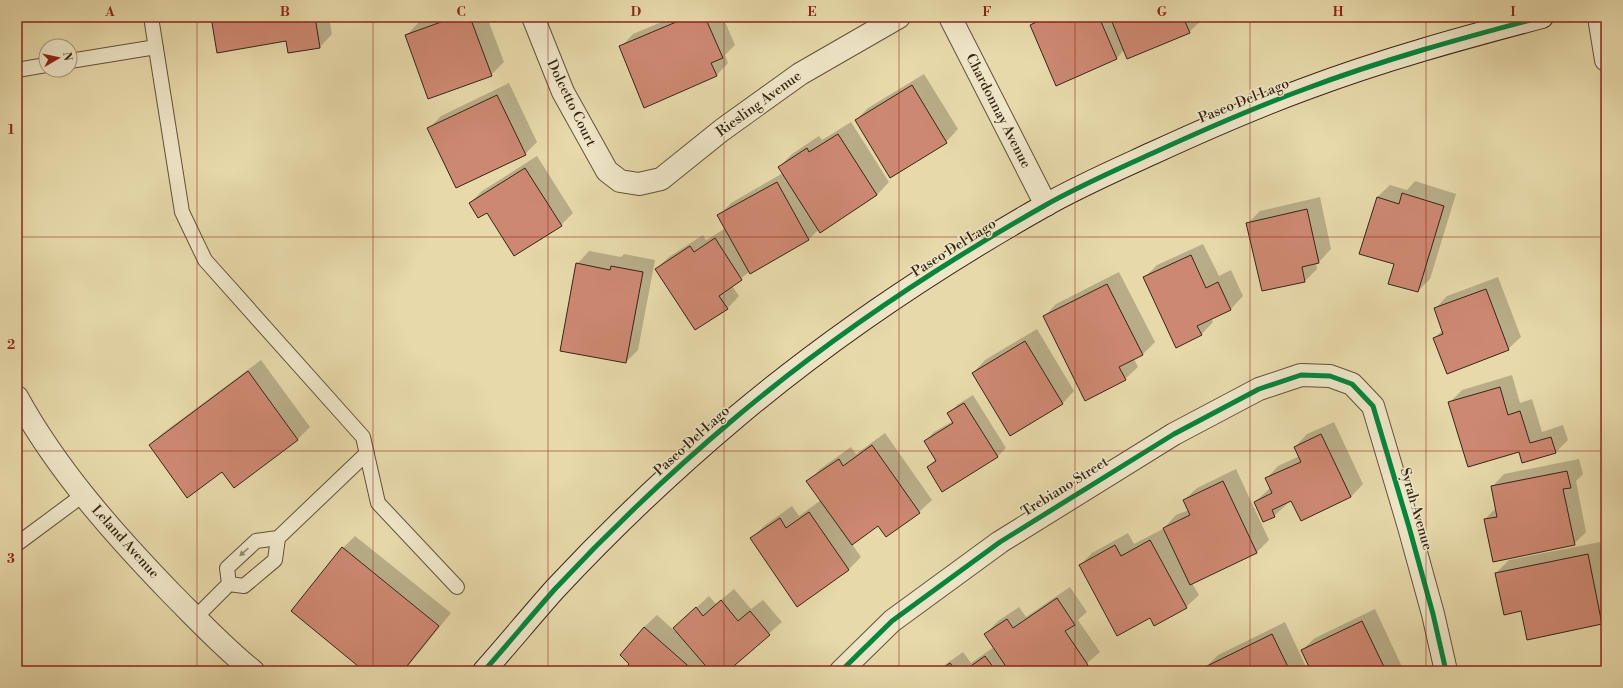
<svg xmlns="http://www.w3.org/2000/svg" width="1623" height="688" font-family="'Libre Bodoni',serif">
<rect width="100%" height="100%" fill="#e7d9aa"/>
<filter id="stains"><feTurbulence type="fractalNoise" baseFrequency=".005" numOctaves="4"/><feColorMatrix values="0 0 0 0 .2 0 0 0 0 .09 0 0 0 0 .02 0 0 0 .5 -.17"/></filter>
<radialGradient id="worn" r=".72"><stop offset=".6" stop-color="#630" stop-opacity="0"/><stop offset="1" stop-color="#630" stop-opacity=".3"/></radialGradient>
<path fill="#0003" d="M212,17H329L332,34L320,47L288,52L286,40Z
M435,17H487L504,62L491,75L406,36L418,23Z
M673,17H723L735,45L725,55L728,63L716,76L621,47L633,34Z
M1039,17H1200L1202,20L1189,32L1124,50L1117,58L1031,25Z
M924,74L958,129L946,142L856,120L868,108Z
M509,83L537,142L525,154L429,128L441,116Z
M851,122L889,182L877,195L819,229L809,239L750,271L732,286L739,296L727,309L656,269L669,257L703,235L706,240L726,228L719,216L731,203L783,173L779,167L792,154L819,136L822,140Z
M537,156L573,213L561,225L487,211L470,203L482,191Z
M1415,181L1456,194L1430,279L1418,291L1395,264L1377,197L1390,185L1407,190Z
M1320,197L1331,249L1319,262H1316L1317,269L1305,281L1248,223L1260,211Z
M1203,244L1219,276L1231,270L1243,296L1231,309L1211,318L1213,322L1201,335L1144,278L1157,265Z
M589,251L621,257L624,254L655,260L638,350L626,362L577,264Z
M1119,272L1155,342L1143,354L1134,359L1138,367L1125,379L1044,317L1056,304Z
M1498,277L1521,337L1508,349L1434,338L1443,330L1435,309L1447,296Z
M1037,329L1074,391L1062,404L973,373L985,360Z
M261,360L310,427L298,439L234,487L222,470L150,445L163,433Z
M1512,375L1520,403L1532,399L1542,432L1563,425L1568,440L1555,453L1519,451L1450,402L1462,390Z
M973,395L1006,448L997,457L928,467L936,459L925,441L934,432L953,421L948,414L957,405Z
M1334,422L1363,484L1351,497L1292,499L1286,502L1287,504L1274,516L1255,502L1270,488L1266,479L1278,466L1300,456L1295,447L1307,434Z
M885,433L932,500L919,512L886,535L878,524L852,544L861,557L849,569L797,605L751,539L764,526L792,506L799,516L821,500L808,482L820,469L851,447L856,454Z
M1579,459L1583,474L1576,481L1586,532L1574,544L1485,519L1496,508L1492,487L1504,474Z
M1236,469L1269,540L1257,552L1192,583L1199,595L1186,607L1150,617L1080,565L1092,553L1128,533L1134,544L1163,529L1176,515L1189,510L1184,500L1197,488Z
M355,536L451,613L404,671H366L343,548Z
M1600,542L1606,571V619L1602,623L1522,610L1496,573L1509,560Z
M1070,587L1087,612L1078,620L1100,652L1078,671H936L963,652L971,663L994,647L986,634L998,621L1019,607L1026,617Z
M734,589L751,609L763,600L782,622L726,671H624L631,663L644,627L657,615L677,633L674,628L709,596L716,604Z
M1375,609L1404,671H1313L1302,650L1315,638Z
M1285,622L1308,671H1208L1206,667L1218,655Z"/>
<path fill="#cd8872" stroke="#372514" d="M211,17H315L320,48L288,53L286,41L217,53Z
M455,17H470L492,76L428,99L405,35Z
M688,17H705L723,58L711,63L717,76L644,108L619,46Z
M1042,17H1099L1117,59L1056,86L1030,25L1043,19Z
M1110,17H1183L1190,33L1127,59Z
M912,85L947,143L890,178L855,120Z
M497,95L526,155L456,188L427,128Z
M838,134L877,195L820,233L778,167L807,148L809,152Z
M525,168L562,226L514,256L487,213L478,218L469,203Z
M777,182L809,240L750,274L717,215Z
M1402,193L1444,206L1418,292L1388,284L1394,264L1359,254L1377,197L1399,204Z
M1307,209L1319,263L1302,267L1305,282L1262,291L1246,223Z
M715,238L742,280L719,296L728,309L695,330L655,269L690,246L694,252Z
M1191,255L1206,288L1218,282L1231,310L1197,326L1202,335L1176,348L1143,277Z
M576,263L610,270L611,266L643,272L626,363L560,351Z
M1107,284L1143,355L1119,367L1126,380L1085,401L1043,316Z
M1486,289L1509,350L1447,374L1433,338L1443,334L1434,308Z
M1025,341L1063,404L1010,436L972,373Z
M248,371L298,440L234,488L222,472L187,498L149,445Z
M1500,387L1508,415L1520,411L1530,443L1551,437L1556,453L1522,463L1519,452L1468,467L1448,402Z
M964,403L998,457L942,492L927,467L936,461L924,441L953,423L947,413Z
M1321,434L1351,497L1301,521L1291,501L1272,510L1275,517L1263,522L1254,502L1272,493L1265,478L1301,462L1294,447Z
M872,445L920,513L886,537L878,526L852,545L806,481L839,459L843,466Z
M1567,471L1571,488L1563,489L1575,545L1493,562L1484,519L1497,517L1491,486Z
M1223,481L1257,553L1190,585L1163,528L1190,515L1183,500Z
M809,512L849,570L797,607L750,538L780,518L786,528Z
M1150,540L1187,608L1154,626L1150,618L1117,636L1079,565L1115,545L1121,556Z
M342,547L439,626L403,671H364L291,611Z
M1588,554L1602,624L1527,640L1521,611L1504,615L1495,573Z
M1057,598L1075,625L1065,631L1088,665L1080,671H1009L984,634L1007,619L1013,628Z
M721,600L738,621L750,611L770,635L728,671H710L673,628L696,607L703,616Z
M1362,621L1386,671H1311L1301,650Z
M644,627L694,671H623L629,664L620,655Z
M1272,634L1290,671H1207L1205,667Z
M985,656L996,671H964Z
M950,663L956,671H939Z"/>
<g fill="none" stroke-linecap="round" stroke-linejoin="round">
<defs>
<path id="lane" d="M151,17L182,212L205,260L363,437L378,503L457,587
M70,61L156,47
M17,70L46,65
M278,538L275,560L244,586L229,584L227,568L256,541L278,538L367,453
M17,544L83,495
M195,618L229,584"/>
<path id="street" d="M533,17L563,92L607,171L620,181L639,184L661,179L722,130L800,74L899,17
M950,17L1046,205
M1599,17L1606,60
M17,397C57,470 114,534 172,594C198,620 224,648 253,671
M841,671L892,621L1000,542L1174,434L1259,389L1301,375L1330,376L1352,384L1373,406L1409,527L1433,614L1446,671"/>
<path id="secondary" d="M484,671C508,644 531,616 555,589C611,529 672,471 735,418C830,338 936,267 1044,206C1079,186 1116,170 1153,153C1203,130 1253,108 1305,89C1382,60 1462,38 1542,17"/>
</defs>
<use href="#lane" stroke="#63523a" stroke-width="16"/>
<use href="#street" stroke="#63523a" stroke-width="24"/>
<use href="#secondary" stroke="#372514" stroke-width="24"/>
<use href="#lane" stroke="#efe6c8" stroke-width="14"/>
<use href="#street" stroke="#efe6c8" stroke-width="22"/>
<use href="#secondary" stroke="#efe6c8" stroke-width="22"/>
<defs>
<path id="cycleway" d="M484,671C508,644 531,616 555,589C611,529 672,471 735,418C830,338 936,267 1044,206C1079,186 1116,170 1153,153C1203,130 1253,108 1305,89C1382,60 1462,38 1542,17
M841,671L892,621L1000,542L1174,434L1259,389L1301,375L1330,376L1352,384L1373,406L1409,527L1433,614L1446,671"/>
</defs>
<use href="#cycleway" stroke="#efe6c8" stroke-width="8"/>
<use href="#cycleway" stroke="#00873e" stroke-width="5"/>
</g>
<defs><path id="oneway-solid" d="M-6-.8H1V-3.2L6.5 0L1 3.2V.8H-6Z"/></defs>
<use fill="#93866e" href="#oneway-solid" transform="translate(244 552) rotate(138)"/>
<path fill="none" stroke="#8f2418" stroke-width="1" stroke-opacity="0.55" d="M197,17V671M373,17V671M548,17V671M724,17V671M899,17V671M1075,17V671M1250,17V671M1426,17V671M17,237H1606M17,451H1606"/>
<g text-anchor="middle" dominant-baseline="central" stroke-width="3" stroke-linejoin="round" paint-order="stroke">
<g font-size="14" fill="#372514" stroke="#efe6c8">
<text transform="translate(1244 101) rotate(-22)">Paseo Del Lago</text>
<text transform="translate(571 103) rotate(64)">Dolcetto Court</text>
<text transform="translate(759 104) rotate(-36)">Riesling Avenue</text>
<text transform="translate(998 111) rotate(63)">Chardonnay Avenue</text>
<text transform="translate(954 248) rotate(-32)">Paseo Del Lago</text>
<text transform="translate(692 441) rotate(-42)">Paseo Del Lago</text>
<text transform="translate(1065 487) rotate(-32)">Trebiano Street</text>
<text transform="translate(1416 509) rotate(74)">Syrah Avenue</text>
<text transform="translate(125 542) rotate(48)">Leland Avenue</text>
</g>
</g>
<rect width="1623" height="688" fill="none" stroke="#e7d9aa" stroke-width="44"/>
<g transform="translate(58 58) rotate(81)"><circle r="19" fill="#efe6c8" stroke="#a59980"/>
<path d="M0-3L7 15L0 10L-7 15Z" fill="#8f2418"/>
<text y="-6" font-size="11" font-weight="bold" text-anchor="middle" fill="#372514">N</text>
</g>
<rect x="22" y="22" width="1579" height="644" fill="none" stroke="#8f2418" stroke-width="1.5"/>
<g font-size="13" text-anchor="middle" font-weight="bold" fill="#8f2418">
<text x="110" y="16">A</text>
<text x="285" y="16">B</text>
<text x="461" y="16">C</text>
<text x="636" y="16">D</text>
<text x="812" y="16">E</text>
<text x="987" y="16">F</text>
<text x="1162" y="16">G</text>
<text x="1338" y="16">H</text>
<text x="1513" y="16">I</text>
<text x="11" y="134">1</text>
<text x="11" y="349">2</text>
<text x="11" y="563">3</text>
</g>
<rect width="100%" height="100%" filter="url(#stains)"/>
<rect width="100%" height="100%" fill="url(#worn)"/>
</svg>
